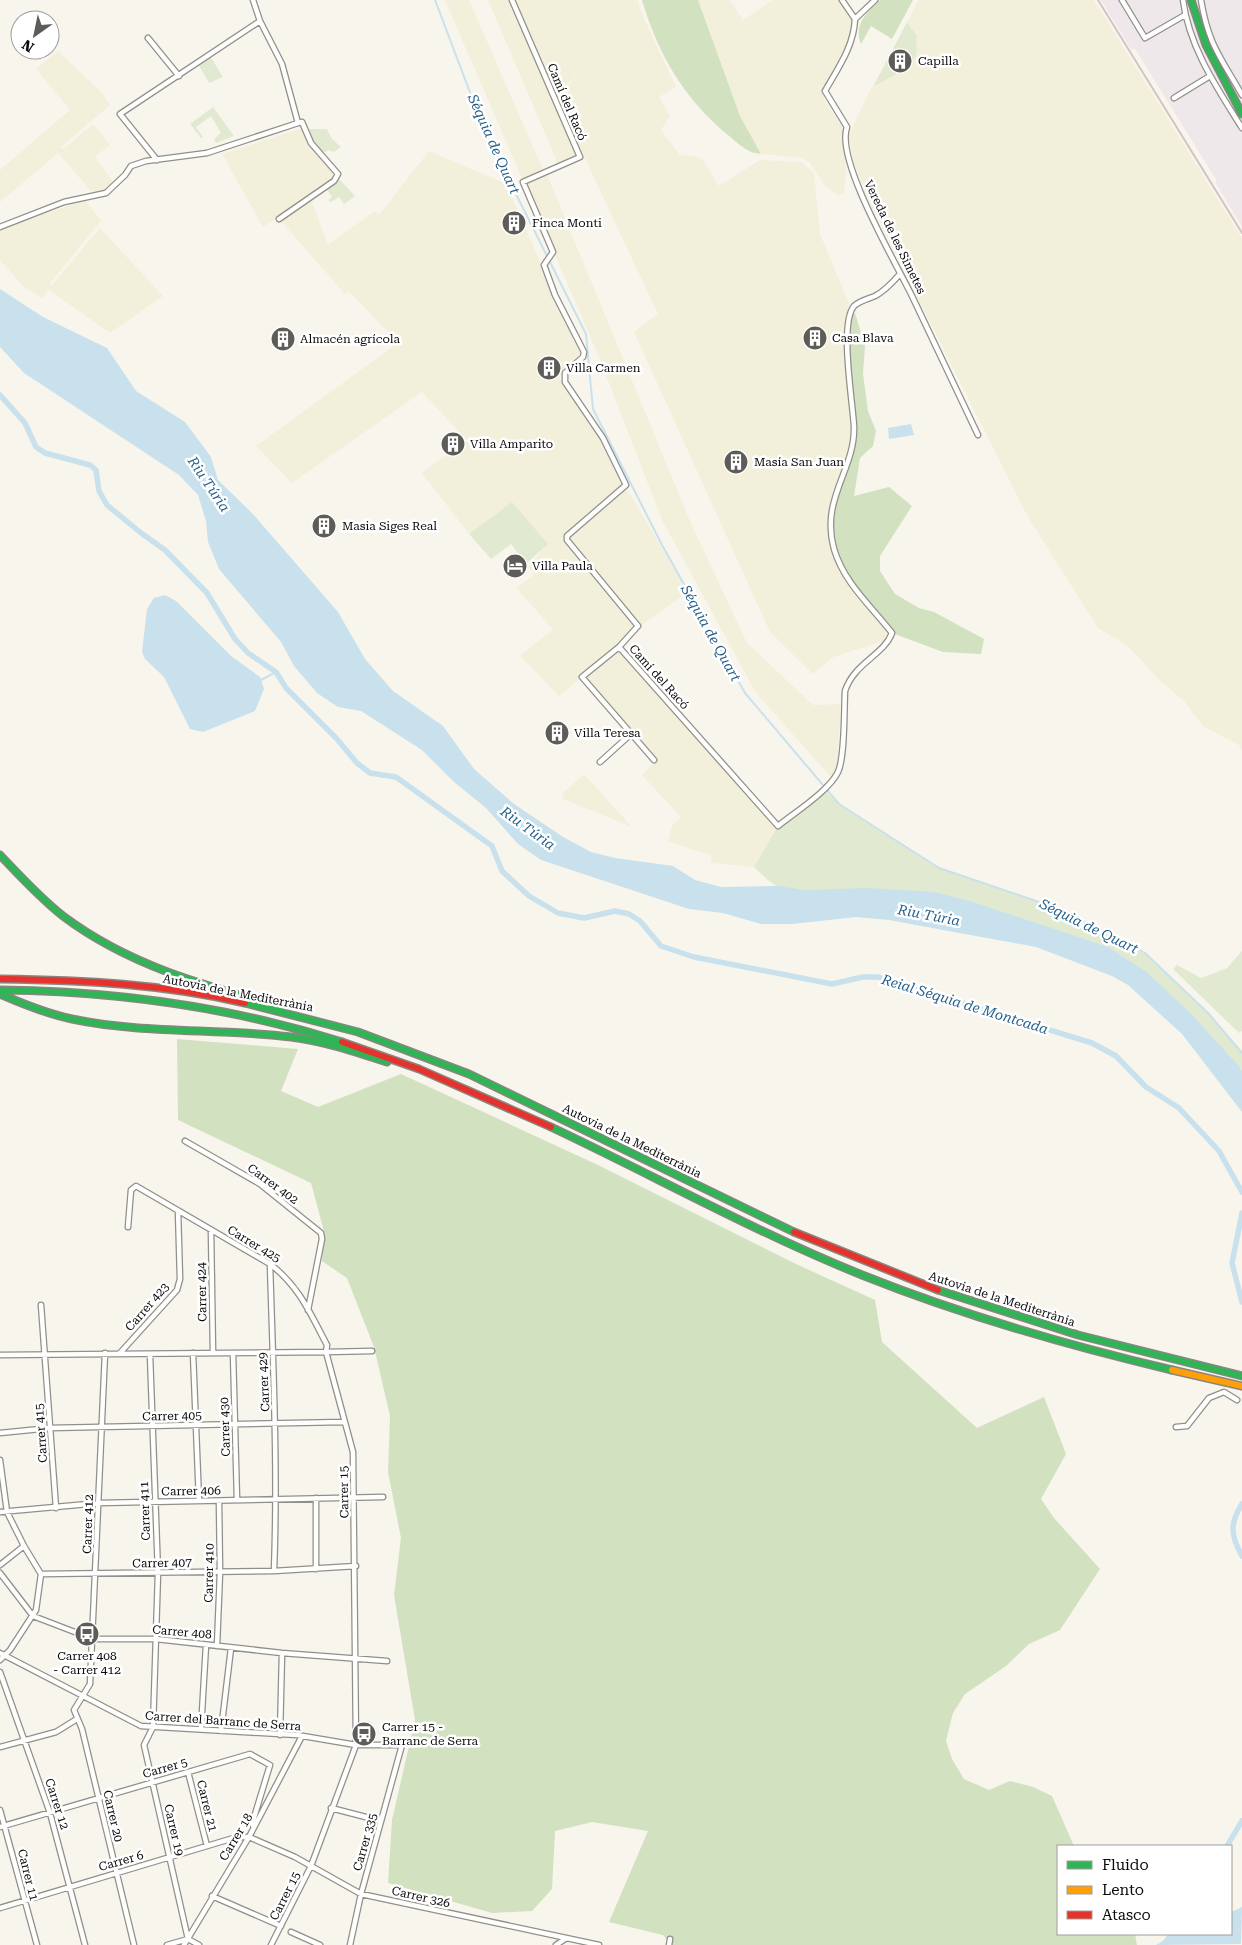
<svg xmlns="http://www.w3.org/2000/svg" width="1242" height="1945" font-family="'Roboto Serif',serif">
<rect width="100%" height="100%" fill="#f8f5ed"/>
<path fill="#efe8ea" d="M1101,0H1242V227L1215,182L1217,181L1135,49H1131Z"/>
<path fill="#f2f0db" d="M445,0H469L544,172H546L690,521L747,643L813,705L841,704L837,771L831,777L756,693L662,520L599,357Z
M488,0H511L553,95L532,36L515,0H638L641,12L676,87L659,97L670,116L661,130L680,155L694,156L703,160L719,186L760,160L802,162L814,173L820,234L849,303L846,317V358L851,428L847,455L830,509L828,529L852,590L887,631L884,641L833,657L813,674L770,632L634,332L658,314L557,99L583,68L554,99L580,157L558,164Z
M698,0H730L743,20L773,0H838L853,22L848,44L822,91L825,101L843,127L846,172L844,192L839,196L824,185L810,163L803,158L761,154L740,116Z
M918,0H1094L1242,238V750L1239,745L1203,726L1184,701L1161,682L1128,646L1098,628L1028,517L864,191L854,163L848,136L871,88L902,71L917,36L907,22Z
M58,51L102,93L110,105L61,147L63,149L93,124L110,145L95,157L114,183L106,191L97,193L90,190L58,153L0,202V170L70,110L36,69Z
M305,127L311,144L333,169L332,179L263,227L222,154Z
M429,151L506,184L555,295L584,352L583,357L564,371L559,377L603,441L625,485L577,528L627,489L688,592L640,626L636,624L637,627L619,647L778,826L754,867L711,863V855L668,842L672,826L681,817L642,775L655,762L654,760L582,677L559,696L520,656L553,629L516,588L534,575L529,566L547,544L512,502L469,534L422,473L467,440L422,392L292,483L256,446L398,343L349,291L345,294L279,219L310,197L328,245L375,211L379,215Z
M85,200L101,221L50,283L51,286L100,228L163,296L110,333L49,290L42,298L24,287L0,260V229Z
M584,774L632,827L563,799V793Z"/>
<path fill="#e1ead0" d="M907,22L917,36L916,56L902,71L873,87Z
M210,56L223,77L209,83L198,64Z
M213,107L234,136L216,143L214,139L221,133L211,116L196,127L203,137L201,138L190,124Z
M309,129H327L332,139L341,147L334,152L329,150L323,153L313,141Z
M339,179L355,196L344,204L339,197L331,202L328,200L332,197L326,188Z
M512,502L548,544L526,564L511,544L491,559L469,534Z
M823,789L839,804L939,868L1048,905L1118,937L1145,953L1209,1014L1242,1051V1071L1148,973L896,890C863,888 807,896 779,887C770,884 761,873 754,867L778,826Z
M1242,951V1031L1239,1033L1173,969L1177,965L1201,978L1227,968Z"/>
<path fill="#d2e1bf" d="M642,0H698L740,116L761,154C747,153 739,144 728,135C684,99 658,54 642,0Z
M880,0H913L892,39L871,26L861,44C853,25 867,12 880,0Z
M855,313L865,346L863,374L868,411L876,431L873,446L860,458L854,496L889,487L912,506L880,556V571L895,594L919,608L934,612L984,639L981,654L943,652L892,633L843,570L831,531V513L853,438L849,369L850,317Z
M177,1039L298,1049L281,1091L318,1107L401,1074L598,1165L796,1264L875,1300L882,1342L977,1428L1044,1397L1066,1454L1041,1499L1054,1518L1100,1569L1060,1630L1029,1644L1006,1666L965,1694L953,1713L946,1741L952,1759L964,1779L989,1790L1010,1781L1033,1787L1052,1796L1074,1846H1058V1934H1135L1137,1945H672L663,1935L609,1922L648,1831L592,1822L555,1831L552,1889L532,1911L492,1913L388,1883L392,1820L415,1720L394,1595L401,1538L388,1472L390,1416L374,1347L347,1278L322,1261L324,1231L311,1183L178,1120Z"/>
<path fill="#c8e1ed" d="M0,289L43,317L107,348L136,391L185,422L211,457L218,480L253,514L338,612L365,659L393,691L443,726L474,769L514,804L563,837L591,852L615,858L673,866L695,880L721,887L777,886L806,890L868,888L935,892L973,902L1108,947L1148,973L1192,1015L1238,1065L1242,1071V1112L1182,1034L1128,985L1112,976L1036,947L889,920L856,917L792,924H761L723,913L689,909L541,860L518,844L486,808L454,782L422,750L361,711L338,707L317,693L294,666L281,642L219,569L208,542L206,521L198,495L179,475L24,373L0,347Z
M911,424L914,435L889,439L888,428Z
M165,595L176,601L231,656L260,677L264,689L255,711L203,732L190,729L164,677L145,659L142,652L147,609L154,598Z
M1242,1907L1241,1944L1156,1945L1174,1934H1231V1912Z"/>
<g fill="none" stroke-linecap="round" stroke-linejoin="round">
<path stroke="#c8e1ed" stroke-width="2" d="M435,0L485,132L586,334L593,409L662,545L745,693L839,804L939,868L1048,905L1118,937L1145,953L1209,1014L1242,1053
M261,680L276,672"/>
<path stroke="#c8e1ed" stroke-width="5.5" d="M0,395L25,423L36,447L45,453L90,465L96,470L99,491L107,505L141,533L165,550L207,593L235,639L248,653L276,672L286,688L337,739L357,763L370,773L396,777L492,846L502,871L529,896L558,913L584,918L615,911L629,914L640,921L661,946L694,957L832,984L863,977H878L1092,1043L1116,1056L1146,1087L1179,1108L1219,1151L1242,1192
M1242,1213L1232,1263L1242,1302
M1242,1504C1230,1523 1230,1535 1242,1556
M1227,1846L1242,1821
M1164,1945L1171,1934"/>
<defs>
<path id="street" d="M512,0L580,157L523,182L553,252L544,265L555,295L584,352L583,357L565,373V382L603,438L626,485L567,536V540L638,626L619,647L778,826C794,813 829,791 838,772C845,757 844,710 845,691C854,663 884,655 892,633C871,606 844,583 834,549C820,499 855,470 854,427C853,403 839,324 854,306C859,301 868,299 875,296C885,291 893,282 900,274
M842,0L855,19
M1122,0L1145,38L1185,15
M1183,0C1189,47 1217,88 1242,128
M1201,0C1208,44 1221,58 1242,95
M855,19C854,46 838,68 825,91L847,127C835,160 896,263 912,296C934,342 956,389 978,435
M855,19L875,0
M148,38L179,76
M1174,98L1210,76
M157,160L120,114L260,21
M279,219L334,181L338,174L311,143L302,122L298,123
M0,227L64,202L106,193L125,175L131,166L146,161L207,153L298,123L282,64L260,21L253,0
M619,647L582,677L654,760
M600,762L631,734
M185,1141L260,1184L321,1233L322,1239L308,1310
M128,1227L131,1190L136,1186L270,1264C299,1286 310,1313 327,1345L326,1352L372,1351
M211,1230L213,1353
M270,1264C273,1366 278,1468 274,1571
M41,1305L56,1508
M105,1353L90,1684L74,1710L82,1729L134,1945
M120,1353L177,1290L180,1279L178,1211
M193,1353L199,1501
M233,1353L237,1500
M0,1355L326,1352L353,1452L356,1745L311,1866L271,1945
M150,1355L158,1573L153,1727L144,1745L188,1939
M1176,1427L1187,1426L1209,1398L1224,1392L1237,1400
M0,1433L50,1428L344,1422
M0,1460L7,1512L24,1546L41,1574L274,1571L356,1566
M0,1512L99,1503L383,1497
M0,1565L24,1546
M316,1569V1498
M0,1573L33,1616L93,1639H156L282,1653L387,1661
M217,1646L220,1572L219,1501
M0,1653L141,1726L297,1735L356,1745H402L361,1894L350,1945
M0,1660L10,1650L36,1610L41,1574
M0,1672L50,1813L85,1945
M201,1729L206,1645
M221,1731L231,1648
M280,1735L282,1653
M0,1747L56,1732L77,1719
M188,1772L207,1846
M331,1808L381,1821
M0,1810L37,1945
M0,1827L250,1754L270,1765L252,1824L254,1827
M212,1896L281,1926
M0,1908L237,1837H249L295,1857L361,1894L599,1945
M291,1932L320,1945
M188,1939L199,1945
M167,1945L188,1939
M184,1945L249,1837L302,1736
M556,1945L565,1939
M669,1945L670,1939"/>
<path id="fast" d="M1191,0L1206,45L1242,114
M0,855C20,876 40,898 63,916C128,965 204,986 281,1006
M0,990C117,991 231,1007 342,1042
M0,994C23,1004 47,1014 72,1019C144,1034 218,1028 291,1037C324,1041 356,1052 387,1062
M245,1003L358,1032L469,1074L794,1232
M551,1127C655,1176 755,1232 862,1275C962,1315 1066,1345 1172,1370
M938,1290L1078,1335L1242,1376"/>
<path id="slow" d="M1172,1370L1242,1386"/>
<path id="jam" d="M0,979C82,980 165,984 245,1003
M342,1042L419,1069L551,1127
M794,1232L938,1290"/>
</defs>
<use href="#street" stroke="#918f8c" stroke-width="7"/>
<use href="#fast" stroke="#878682" stroke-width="9"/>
<use href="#slow" stroke="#878682" stroke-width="9"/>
<use href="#jam" stroke="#878682" stroke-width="9"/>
<use href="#street" stroke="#fefefc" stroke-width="4.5"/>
<use href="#fast" stroke="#30b455" stroke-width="6"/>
<use href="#slow" stroke="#ff9f0a" stroke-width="6"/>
<use href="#jam" stroke="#e5322d" stroke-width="6"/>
<path stroke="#d3c5c5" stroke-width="2" d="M1098,0L1242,233"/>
</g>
<defs>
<symbol id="building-disc" viewBox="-11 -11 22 22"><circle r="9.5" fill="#5d5c59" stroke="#fff"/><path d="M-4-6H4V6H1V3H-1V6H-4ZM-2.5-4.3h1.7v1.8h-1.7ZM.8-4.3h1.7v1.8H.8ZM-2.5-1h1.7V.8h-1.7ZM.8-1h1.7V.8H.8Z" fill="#fff"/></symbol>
<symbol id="hotel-disc" viewBox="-11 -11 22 22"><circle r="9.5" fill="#5d5c59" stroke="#fff"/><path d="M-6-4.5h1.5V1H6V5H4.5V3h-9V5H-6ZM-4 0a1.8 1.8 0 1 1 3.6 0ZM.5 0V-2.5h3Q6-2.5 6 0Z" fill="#fff"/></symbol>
<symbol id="bus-disc" viewBox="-11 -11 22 22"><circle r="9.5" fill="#5d5c59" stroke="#fff"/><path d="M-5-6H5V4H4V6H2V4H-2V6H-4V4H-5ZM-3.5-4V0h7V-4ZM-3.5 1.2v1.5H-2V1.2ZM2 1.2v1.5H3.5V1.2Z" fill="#fff"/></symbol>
</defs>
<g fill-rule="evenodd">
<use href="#building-disc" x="886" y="47" width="28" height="28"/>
<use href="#building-disc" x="500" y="209" width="28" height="28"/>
<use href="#building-disc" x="801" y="324" width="28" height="28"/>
<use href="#building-disc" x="269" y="325" width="28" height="28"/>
<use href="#building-disc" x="535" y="354" width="28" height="28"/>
<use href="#building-disc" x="439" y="430" width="28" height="28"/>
<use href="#building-disc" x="722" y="448" width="28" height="28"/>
<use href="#building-disc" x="310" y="512" width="28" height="28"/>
<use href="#hotel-disc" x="501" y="552" width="28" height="28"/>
<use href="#building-disc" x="543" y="719" width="28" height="28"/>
<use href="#bus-disc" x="73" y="1620" width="28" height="28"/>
<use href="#bus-disc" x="350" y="1720" width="28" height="28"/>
</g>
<g text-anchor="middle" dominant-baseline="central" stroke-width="5" stroke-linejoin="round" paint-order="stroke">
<g font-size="12" fill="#090909" stroke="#fff" text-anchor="start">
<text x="918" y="61">Capilla</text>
<text x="532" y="223">Finca Monti</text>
<text x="832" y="338">Casa Blava</text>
<text x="300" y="339">Almacén agrícola</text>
<text x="566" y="368">Villa Carmen</text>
<text x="470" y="444">Villa Amparito</text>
<text x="754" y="462">Masía San Juan</text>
<text x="342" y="526">Masia Siges Real</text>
<text x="532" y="566">Villa Paula</text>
<text x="574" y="733">Villa Teresa</text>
<text x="87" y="1656" text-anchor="middle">Carrer 408<tspan x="87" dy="14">- Carrer 412</tspan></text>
<text x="382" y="1727">Carrer 15 -<tspan x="382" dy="14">Barranc de Serra</tspan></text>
</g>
<g font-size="12" fill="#090909" stroke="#fff">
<text transform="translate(567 102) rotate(67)">Camí del Racó</text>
<text transform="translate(895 237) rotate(64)">Vereda de les Simetes</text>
<text transform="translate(659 677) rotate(48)">Camí del Racó</text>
<text transform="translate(238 993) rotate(11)">Autovia de la Mediterrània</text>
<text transform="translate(632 1141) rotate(26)">Autovia de la Mediterrània</text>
<text transform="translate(273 1184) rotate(36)">Carrer 402</text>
<text transform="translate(254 1244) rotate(31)">Carrer 425</text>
<text transform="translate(202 1292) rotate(-91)">Carrer 424</text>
<text transform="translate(1002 1299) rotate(18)">Autovia de la Mediterrània</text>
<text transform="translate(147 1307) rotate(-49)">Carrer 423</text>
<text transform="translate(264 1382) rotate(-93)">Carrer 429</text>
<text transform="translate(172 1416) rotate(-1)">Carrer 405</text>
<text transform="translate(225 1427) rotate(-92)">Carrer 430</text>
<text transform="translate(41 1433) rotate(-94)">Carrer 415</text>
<text transform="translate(191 1491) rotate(-1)">Carrer 406</text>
<text transform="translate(344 1492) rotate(-91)">Carrer 15</text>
<text transform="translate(145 1511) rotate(-92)">Carrer 411</text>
<text transform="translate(88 1524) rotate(-88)">Carrer 412</text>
<text transform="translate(162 1563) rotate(-1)">Carrer 407</text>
<text transform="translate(209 1573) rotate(-89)">Carrer 410</text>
<text transform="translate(182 1632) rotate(5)">Carrer 408</text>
<text transform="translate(223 1721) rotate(4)">Carrer del Barranc de Serra</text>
<text transform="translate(165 1768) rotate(-16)">Carrer 5</text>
<text transform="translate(57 1804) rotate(72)">Carrer 12</text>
<text transform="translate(207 1806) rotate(76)">Carrer 21</text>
<text transform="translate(113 1816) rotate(77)">Carrer 20</text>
<text transform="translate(174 1830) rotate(77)">Carrer 19</text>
<text transform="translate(236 1837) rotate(-59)">Carrer 18</text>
<text transform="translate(365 1842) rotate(-74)">Carrer 335</text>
<text transform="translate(121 1861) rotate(-16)">Carrer 6</text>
<text transform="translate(28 1875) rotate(76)">Carrer 11</text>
<text transform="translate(285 1896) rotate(-63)">Carrer 15</text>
<text transform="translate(421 1897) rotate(13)">Carrer 326</text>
</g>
<g font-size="14" font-style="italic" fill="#245f8a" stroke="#fff">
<text transform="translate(494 144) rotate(66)">Séquia de Quart</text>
<text transform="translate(209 484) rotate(56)">Riu Túria</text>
<text transform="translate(711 633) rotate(61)">Séquia de Quart</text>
<text transform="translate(528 828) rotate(36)">Riu Túria</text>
<text transform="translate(929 915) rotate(11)">Riu Túria</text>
<text transform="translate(1089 926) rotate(26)">Séquia de Quart</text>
<text transform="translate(965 1004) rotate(17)">Reial Séquia de Montcada</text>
</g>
</g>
<rect x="1057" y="1845" width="175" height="90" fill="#ffffff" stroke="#9d9d9d"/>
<rect x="1067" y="1861" width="25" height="8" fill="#30b455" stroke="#9d9d9d"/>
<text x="1102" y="1870" font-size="15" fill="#090909">Fluido</text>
<rect x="1067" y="1886" width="25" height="8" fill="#ff9f0a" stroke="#9d9d9d"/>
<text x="1102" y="1895" font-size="15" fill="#090909">Lento</text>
<rect x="1067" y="1911" width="25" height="8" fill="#e5322d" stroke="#9d9d9d"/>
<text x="1102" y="1920" font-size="15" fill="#090909">Atasco</text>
<g transform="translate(35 35) rotate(213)"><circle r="24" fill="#ffffff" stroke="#9d9d9d"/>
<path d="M0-4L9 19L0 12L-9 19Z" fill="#5d5c59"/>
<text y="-8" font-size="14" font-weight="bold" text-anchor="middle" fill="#090909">N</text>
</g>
</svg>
